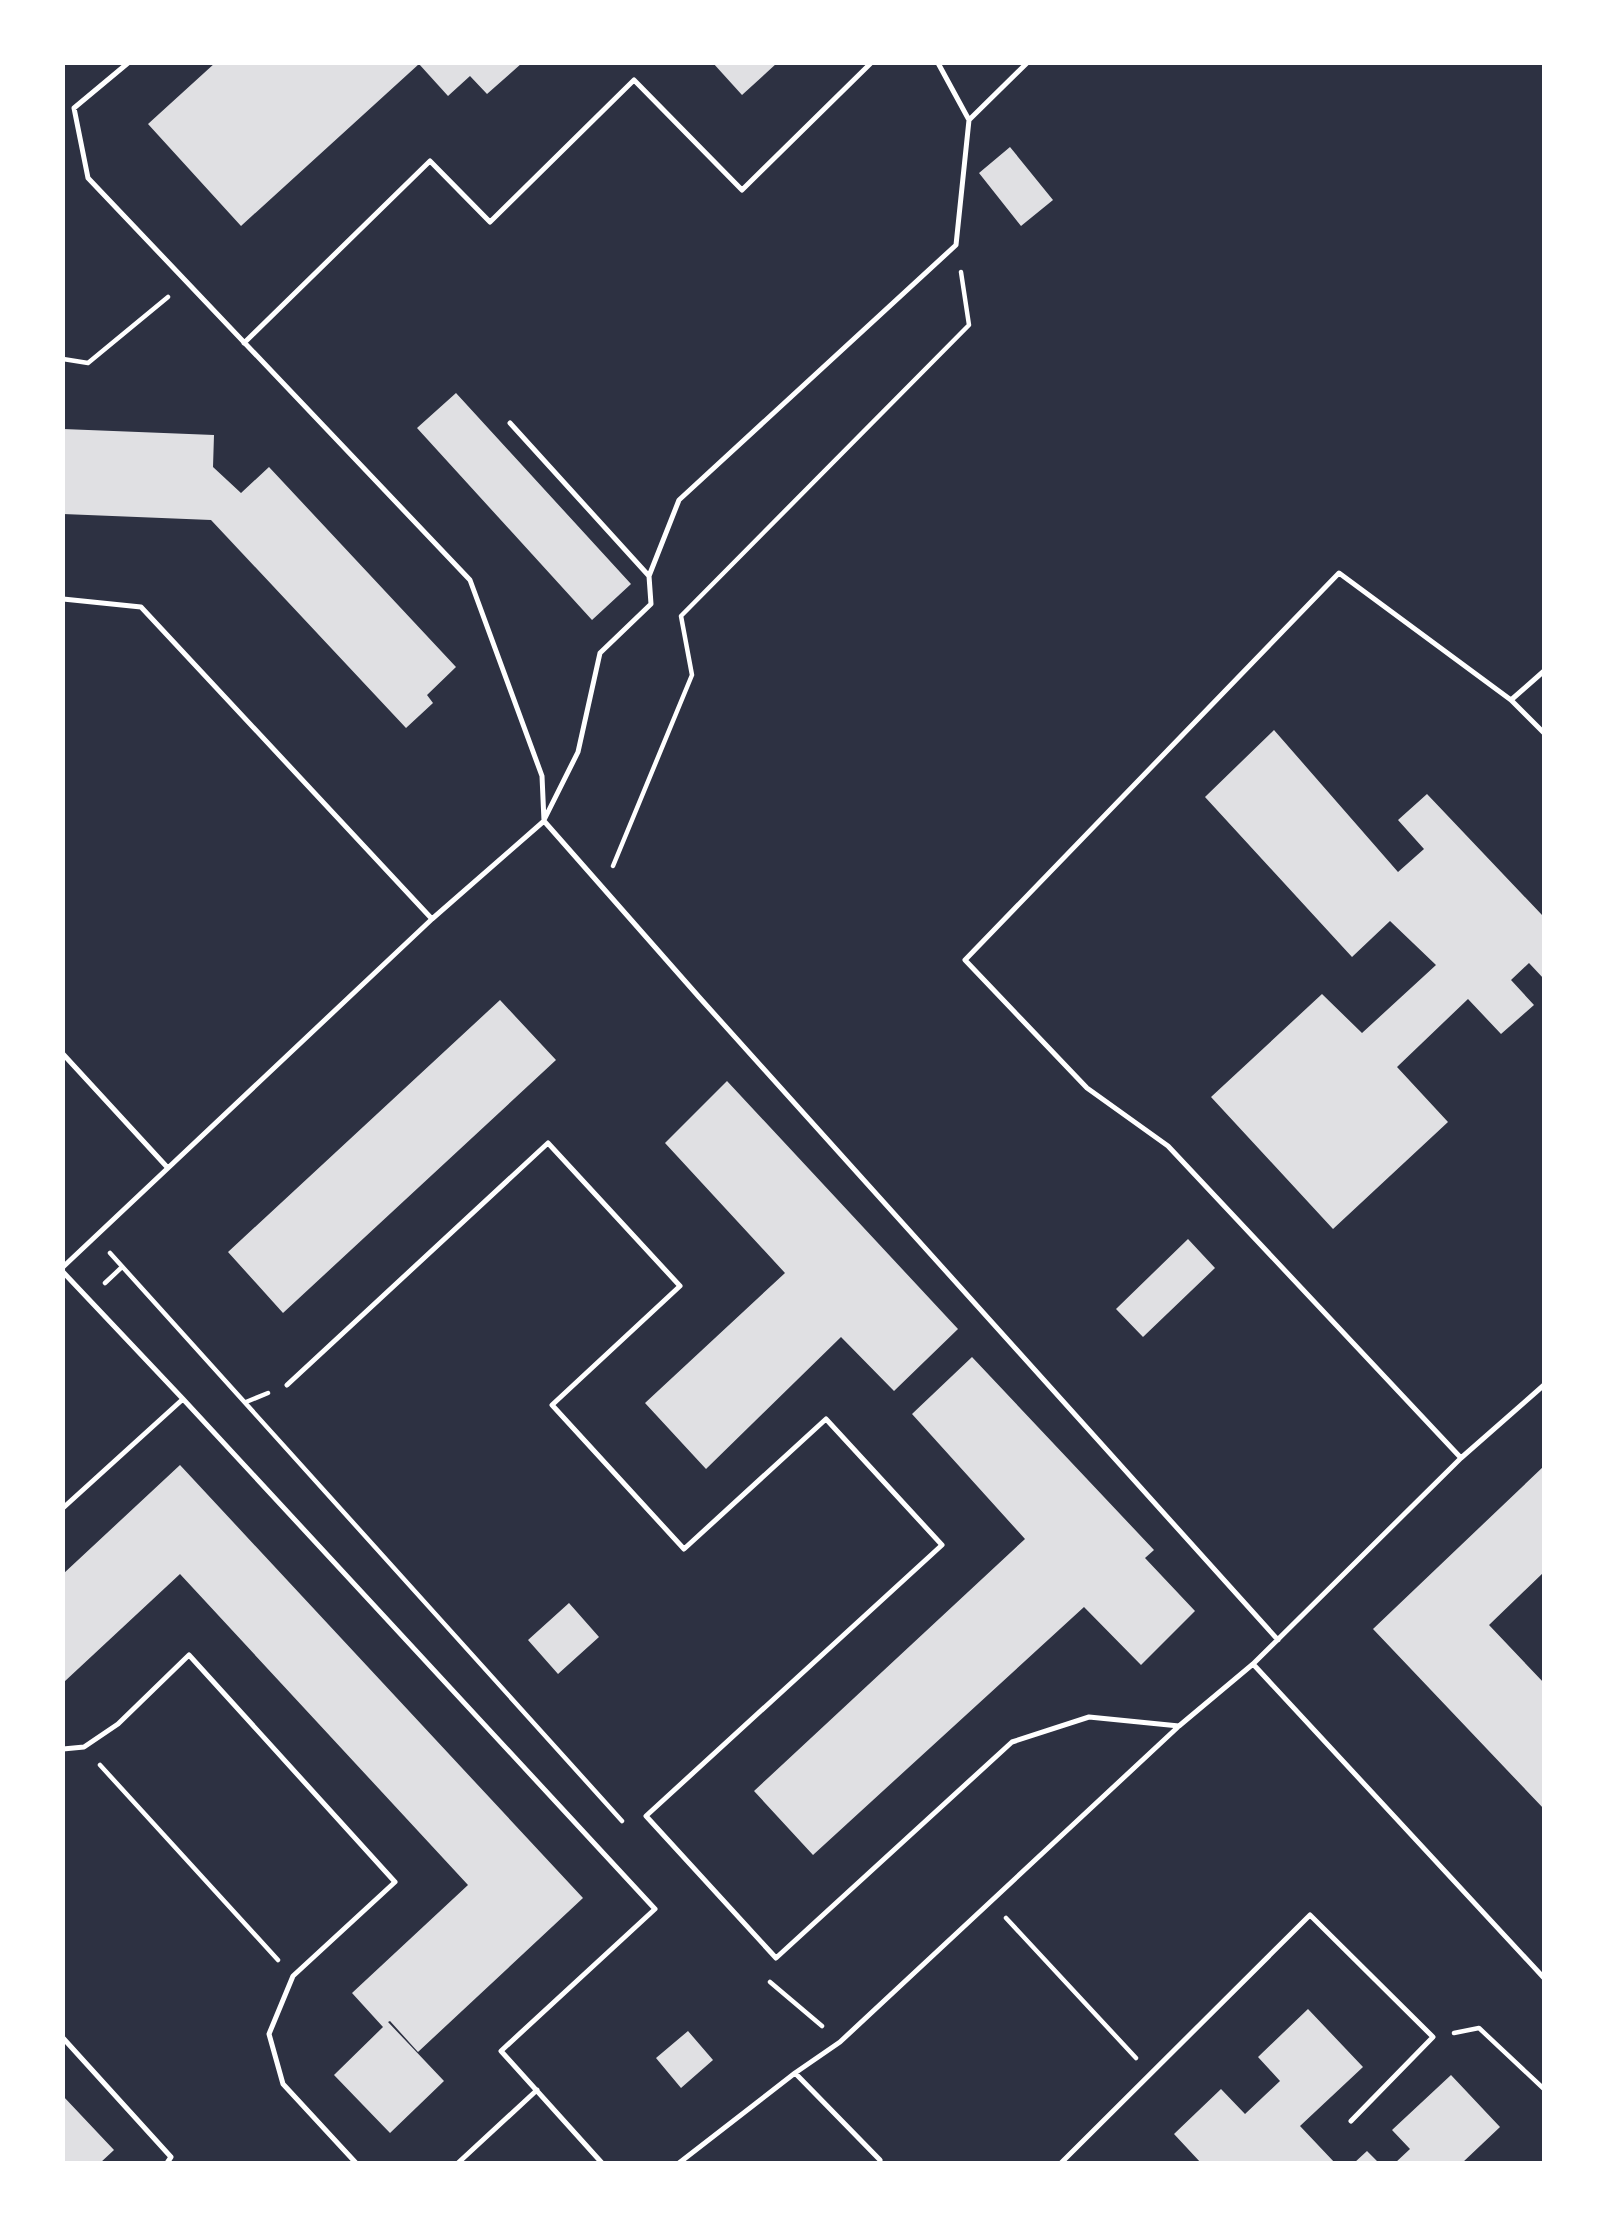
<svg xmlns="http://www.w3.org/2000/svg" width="1607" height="2226" font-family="Helvetica,sans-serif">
<rect width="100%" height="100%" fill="#2d3142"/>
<path fill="#e0e0e3" d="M215,63H522L487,94L470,76L448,96L419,64L241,226L148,124Z
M713,63H777L742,95Z
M1010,147L1053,200L1021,226L979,173Z
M456,393L631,584L592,620L417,428Z
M63,429L214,435L213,467L241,493L269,467L456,667L427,695L433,703L406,728L211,520L63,514Z
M1274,730L1398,872L1424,849L1398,820L1427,794L1542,915L1544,913V979L1529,963L1511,980L1534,1005L1501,1034L1468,999L1397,1067L1448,1122L1333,1229L1211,1097L1322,994L1362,1033L1436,965L1390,921L1352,957L1205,797Z
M500,1000L556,1060L283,1313L228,1252Z
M727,1081L958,1329L894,1391L841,1337L706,1469L645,1403L785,1273L665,1143Z
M1188,1239L1215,1268L1143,1337L1116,1309Z
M972,1357L1154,1550L1145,1558L1195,1611L1141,1665L1084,1607L813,1855L754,1791L1025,1539L912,1414Z
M180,1465L583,1898L418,2052L390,2021L388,2022L444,2081L390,2133L334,2075L383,2027L352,1993L468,1885L180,1574L64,1682L63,1680V1574Z
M1544,1466V1572L1489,1625L1544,1683V1809L1373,1629Z
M569,1603L599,1637L558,1674L528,1640Z
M1308,2009L1363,2067L1300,2126L1335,2163H1201L1174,2134L1221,2089L1245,2114L1280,2081L1258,2057Z
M688,2031L713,2060L681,2088L656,2058Z
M1451,2075L1500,2127L1462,2163H1395L1410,2149L1392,2130Z
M63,2096L114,2150L100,2163H63Z
M1367,2151L1379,2163H1354Z"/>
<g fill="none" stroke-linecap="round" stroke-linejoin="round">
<path stroke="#fff" stroke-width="4.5" d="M63,359L88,363L168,297
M613,866L692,675L681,616L969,325L961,272
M110,1253L622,1821
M105,1283L122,1267
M246,1402L268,1393
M100,1765L278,1960
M1006,1918L1136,2058
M770,1982L822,2026
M1454,2033L1479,2028L1544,2089"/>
<path stroke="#fff" stroke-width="5" d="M128,63L74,108L88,178L470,580L542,776L544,821
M938,63L969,120
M244,343L430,161L490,222L634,80L742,190L871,63
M510,423L649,576
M63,599L141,607L432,919
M1511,700L1544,671
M544,820L578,752L600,653L651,604L649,576L679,500L956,245L969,120L1027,63
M63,1054L167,1167
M63,1267L432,919L544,821L699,997L1278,1640
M63,1272L183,1399
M287,1385L548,1143L680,1286L552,1405L684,1549L826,1419L942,1545L646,1816L776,1958L1012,1742L1089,1717L1179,1726
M1461,1458L1168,1146L1087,1088L965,960L1339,573L1511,700L1544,733
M63,1508L183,1399L655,1909L501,2051L602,2163
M1253,1664L1544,1978
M63,1749L84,1747L118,1724L189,1655L395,1882L293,1976L269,2034L283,2084L356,2163
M63,2038L171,2157L167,2163
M795,2073L880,2160
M458,2163L537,2090
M679,2163L795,2073L840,2042L1179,1726L1253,1664L1461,1458L1544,1385
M1061,2163L1310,1915L1433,2037L1351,2121"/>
</g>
<rect width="1607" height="2226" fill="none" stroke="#ffffff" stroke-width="130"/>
</svg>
